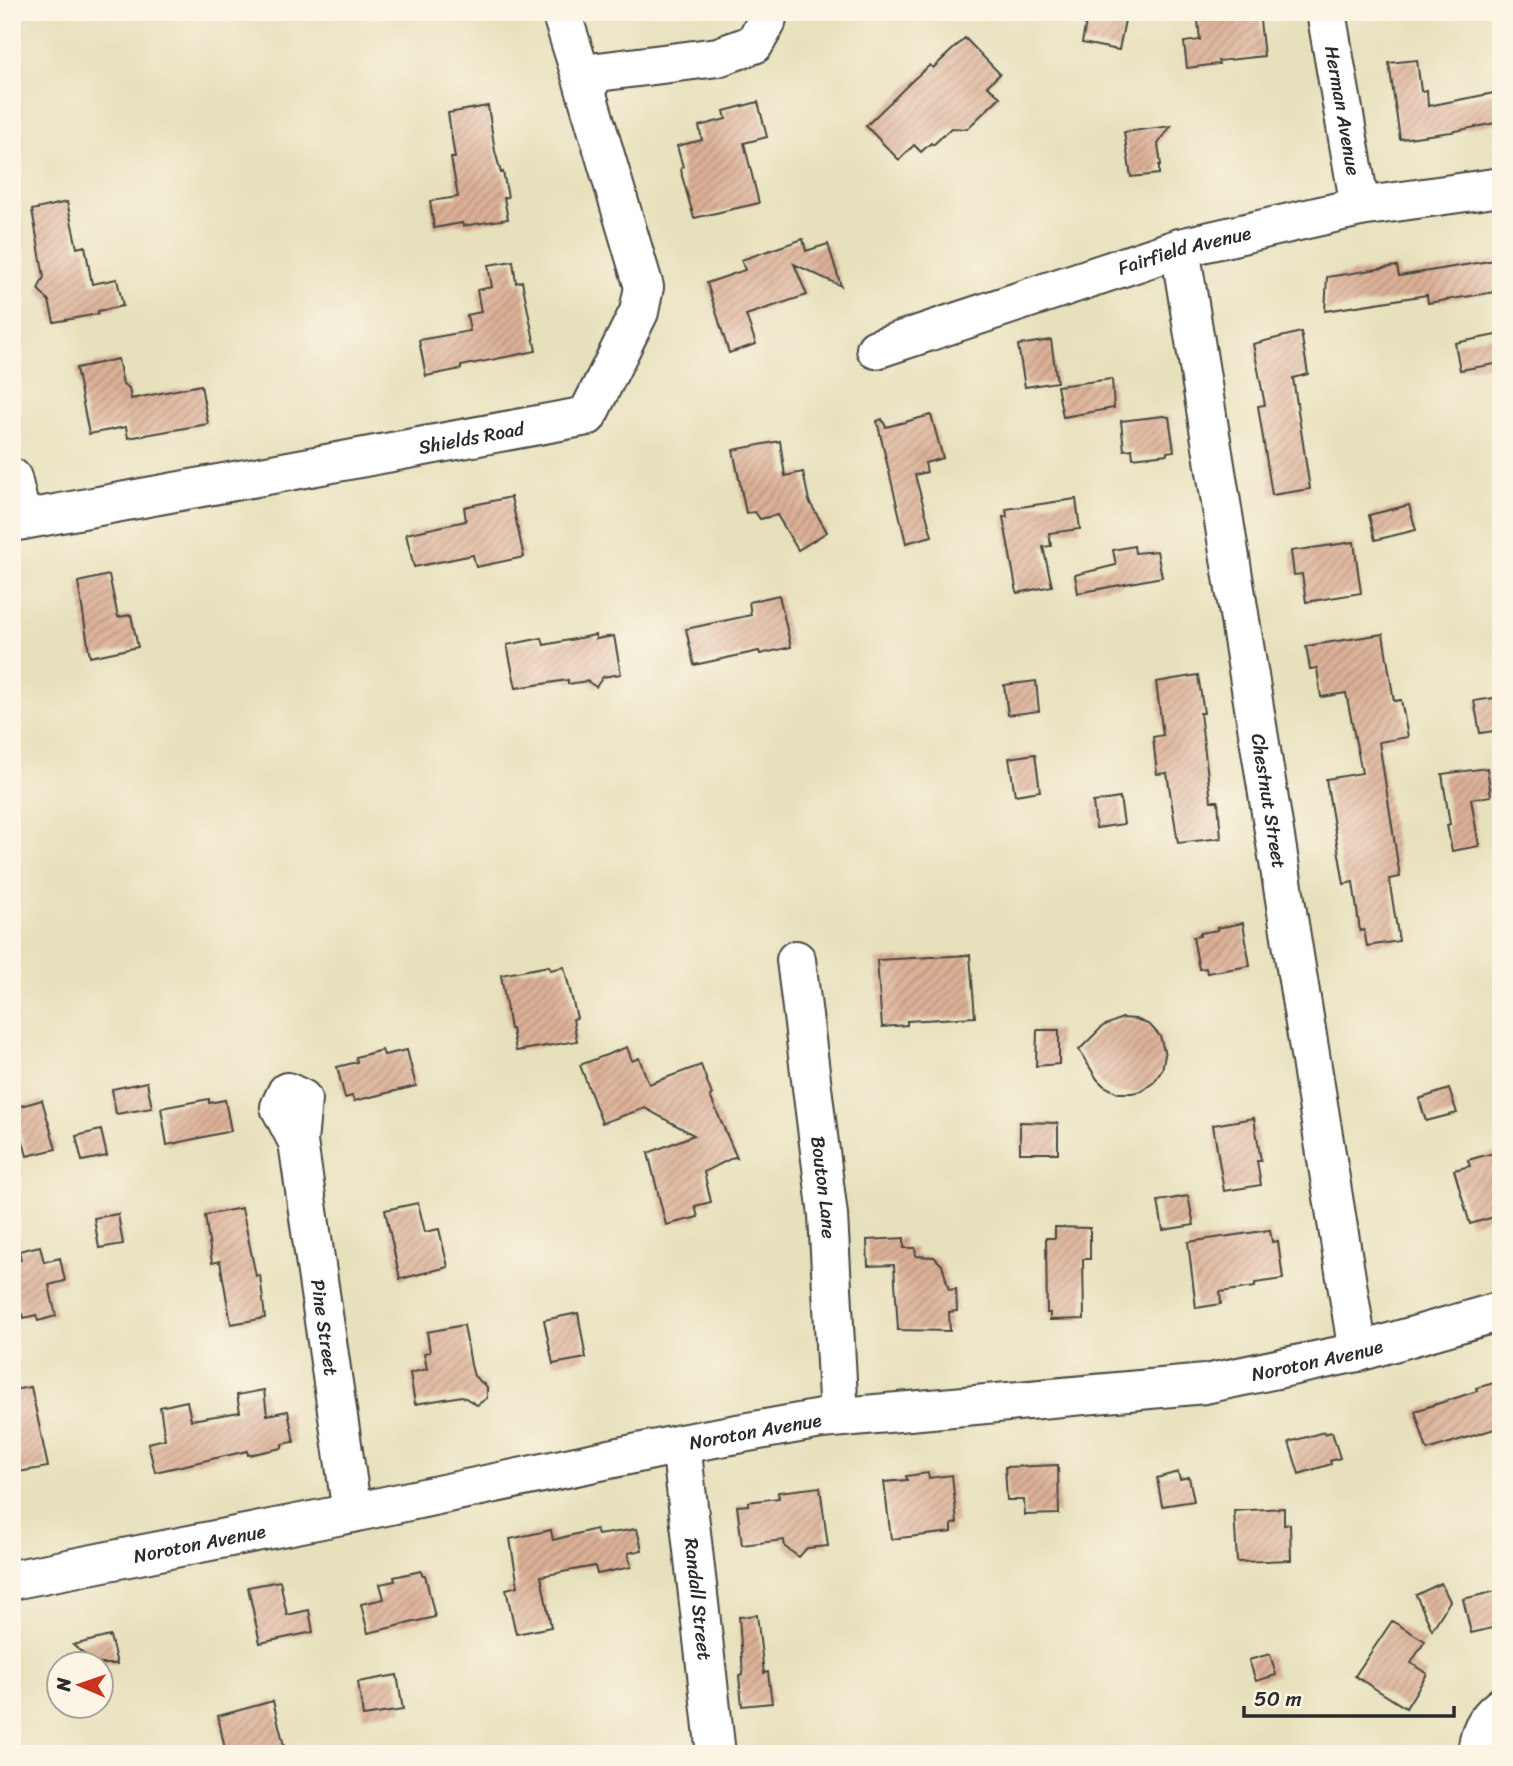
<svg xmlns="http://www.w3.org/2000/svg" width="1513" height="1766" font-family="Sriracha,sans-serif">
<defs>
<pattern id="building-hatch" width="6" height="6" patternUnits="userSpaceOnUse" patternTransform="scale(1.75)"><rect width="6" height="6" fill="#dcb097"/><path d="M-1 1l2-2M0 6l6-6M5 7l2-2" fill="none" stroke="#b38f7b"/></pattern>
</defs>
<rect width="100%" height="100%" fill="#fcf5e5"/>
<filter id="ink" filterUnits="userSpaceOnUse"><feTurbulence type="fractalNoise" baseFrequency=".0143" numOctaves="2"/><feDisplacementMap in="SourceGraphic" scale="14" xChannelSelector="R" yChannelSelector="G"/><feConvolveMatrix kernelMatrix="1 2 1 2 8 2 1 2 1" color-interpolation-filters="sRGB"/></filter>
<filter id="wash" filterUnits="userSpaceOnUse"><feTurbulence type="fractalNoise" baseFrequency=".00686" numOctaves="4" result="noise"/><feDisplacementMap in="SourceGraphic" scale="28" xChannelSelector="R" yChannelSelector="G"/><feGaussianBlur stdDeviation="1.57" result="paint"/><feColorMatrix in="noise" values="0 0 0 0 0 0 0 0 0 0 0 0 0 0 0 0 0 1.4 0 .05"/><feComposite in="paint" operator="in"/></filter>
<g filter="url(#wash)">
<rect width="100%" height="100%" fill="#e7e0bc"/>
<g id="blocks">
<path fill="url(#building-hatch)" d="M1088,12L1125,20L1119,50L1082,43Z
M1197,12H1259L1264,56L1218,61L1219,64L1187,68L1184,42L1200,40Z
M965,38L1000,74L987,86L1000,97L967,129L951,128L933,145L931,143L921,152L914,145L899,160L866,126L914,79L930,65L933,68Z
M1417,60L1421,91L1427,90L1428,106L1494,93L1500,122L1451,132L1400,139L1389,63Z
M758,102L767,137L744,143L759,203L694,218L682,176L681,168L683,167L677,146L702,140L699,126L726,119L724,111Z
M488,106L495,151L501,173L503,172L508,197L504,198L508,219L463,226L462,223L434,228L430,201L458,197L451,158H455L448,113Z
M1171,126L1158,144L1161,165H1159V174L1131,177L1124,132Z
M67,202L77,248L85,246L92,284L117,279L123,306L98,311V314L54,322L49,301L38,289L44,277L32,210Z
M803,239L806,251L828,244L841,286L794,264L807,295L746,315L756,344L729,353L707,283L745,270L741,260Z
M1501,259V291L1428,303L1427,295L1325,311L1327,277L1397,266L1399,276Z
M513,261L516,283L522,281L536,351L461,366V369L426,376L419,340L470,331L467,315L481,312L477,290L492,287L488,265Z
M1301,332L1308,374L1293,378L1310,489L1272,495L1258,406L1265,405L1253,344Z
M1501,334V363L1460,370L1455,343Z
M1051,340L1057,382L1025,387L1018,345Z
M118,359L123,384L129,388L131,399L201,385L208,424L128,438L126,427L89,434L76,368Z
M1112,379L1114,408L1063,417L1057,386Z
M931,415L943,458L925,463L927,472L915,475L932,536L906,543L877,421L882,419L886,427Z
M1163,416L1169,417L1174,451L1167,452V454L1133,458L1132,449L1124,450L1121,421Z
M780,441L785,476L803,472L809,501L827,532L798,550L777,515L760,519L755,512L746,513L733,450Z
M511,497L524,557L476,567L473,555L414,567L406,534L466,521L464,507Z
M1076,499L1080,529L1049,533L1051,546L1043,547L1052,586L1017,593L1003,517H1007L1006,509Z
M1409,505L1416,530L1375,540L1369,515Z
M1354,542L1361,593L1306,602L1302,574L1294,575L1291,551Z
M1134,546L1135,553L1157,551L1162,577L1078,593L1075,575L1116,565L1113,550Z
M109,575L118,617L131,615L138,647L90,657L78,582Z
M779,595L791,647L760,654L759,651L694,665L686,629L751,615L749,602Z
M1383,634L1394,701L1401,700L1408,737L1379,742L1400,877L1389,879L1399,941L1367,946L1364,930L1360,931L1353,882L1344,884L1326,779L1362,773L1346,693L1321,697L1317,668L1310,669L1306,646Z
M595,635L596,639L614,636L621,674L603,677L596,687L587,681L568,684V680L516,688L507,645L542,638L544,645Z
M1198,675L1204,713H1200L1211,801H1218L1221,838L1178,843L1167,773L1157,774L1153,737L1163,735L1156,682Z
M1036,681L1039,711L1008,715L1004,685Z
M1501,697V730L1480,733L1474,701Z
M1035,754L1040,791L1015,795L1009,758Z
M1487,768L1491,796L1471,799L1479,846L1452,851L1447,825L1450,824L1442,774Z
M1120,798L1124,824L1096,828L1093,802Z
M1243,923L1250,966L1207,973L1206,968L1199,969L1193,937L1200,936V933L1218,930L1217,928Z
M970,955L975,1017L907,1021V1025L882,1027L877,960Z
M549,966L550,970L564,967L577,1018L573,1019L577,1041L516,1051L512,1029H510L501,975Z
M1122,1018L1136,1019L1150,1025L1160,1036L1165,1055L1162,1070L1154,1082L1142,1091L1132,1093H1118L1104,1086L1097,1079L1079,1050L1103,1026Z
M1037,1030H1059V1064L1036,1066Z
M627,1047L632,1061L639,1058L649,1084L701,1065L712,1095L710,1096L737,1158L734,1157L704,1172L711,1202L695,1206L698,1217L666,1225L648,1153L694,1135L645,1108L602,1123L580,1065Z
M382,1050L384,1055L407,1050L416,1086L354,1101L352,1096L345,1098L337,1067L357,1062L356,1057Z
M147,1082L152,1108L116,1114L112,1089Z
M1449,1089L1457,1113L1426,1121L1419,1099Z
M209,1099V1103L225,1100L231,1131L167,1145L161,1108Z
M42,1100L56,1149L27,1156L14,1108Z
M1254,1118L1261,1161H1257L1261,1185L1224,1191L1213,1125Z
M1020,1122L1058,1123V1153H1020Z
M101,1130L107,1156L82,1161L76,1136Z
M1501,1151V1215L1470,1224L1454,1170L1470,1166L1468,1160Z
M1188,1196L1194,1225L1163,1230L1158,1201Z
M418,1203L425,1232L439,1229L448,1267L400,1279L385,1210Z
M242,1208L256,1276L260,1275L265,1318L231,1324L220,1261L212,1263L205,1215Z
M118,1214L123,1244L99,1248L94,1218Z
M1055,1227L1090,1228V1259H1083L1084,1319L1050,1320V1313H1047L1046,1238H1055Z
M1270,1230L1272,1242L1278,1241L1283,1279L1255,1283V1287L1220,1292L1221,1304L1196,1308L1188,1242Z
M904,1238V1248H915L916,1256L934,1257L942,1265L949,1290L956,1289L957,1311L949,1312L950,1331L898,1330L894,1265L868,1266L867,1240Z
M40,1246L44,1262L60,1258L65,1281L49,1285L56,1316L38,1321L36,1315L24,1318L23,1314L20,1315L18,1304L12,1305V1262L21,1260L19,1251Z
M578,1313L586,1358L553,1364L544,1320Z
M464,1325L471,1365L474,1376L487,1387V1398L477,1405L462,1396L415,1404L410,1373L427,1369L424,1353L430,1352L427,1332Z
M1501,1381V1427L1427,1450L1415,1411L1477,1391L1476,1388Z
M31,1387L48,1467L12,1473V1390Z
M264,1390L267,1415L288,1411L294,1442L282,1444V1448L248,1455L247,1451L155,1472L148,1443L165,1439L160,1407L187,1401L191,1420L240,1412L237,1395Z
M1324,1432V1434L1332,1432L1340,1458L1330,1461L1331,1464L1299,1474L1289,1442Z
M1058,1465L1059,1514L1025,1515L1024,1500H1007L1005,1467Z
M1178,1472L1180,1479L1189,1477L1194,1501L1162,1506L1157,1478Z
M928,1473L929,1478L952,1475L957,1523L952,1524V1532L891,1539L884,1482L907,1480L906,1476Z
M820,1487L828,1546L807,1548L799,1557L785,1547L784,1540L742,1545L737,1506L748,1505V1502L779,1498L778,1492Z
M1284,1508V1525L1290,1524L1291,1560L1237,1562L1234,1511Z
M596,1529L598,1535L637,1529L642,1550L628,1553L631,1567L597,1574L595,1566L541,1576L551,1627L516,1634L506,1589L518,1586L510,1539L551,1530L553,1540Z
M421,1571L422,1575H425L435,1617L368,1633L361,1604L384,1599L380,1584L395,1581L394,1577Z
M280,1581L287,1615L309,1610L313,1632L260,1643L248,1587Z
M1441,1583L1450,1601L1432,1630L1416,1595Z
M1501,1590V1626L1471,1633L1463,1599Z
M757,1615L764,1673L768,1672L772,1703L742,1706L739,1676L743,1675L739,1617Z
M1392,1621L1425,1641L1411,1663L1427,1674L1406,1708L1355,1676Z
M110,1636L117,1664H96L73,1645Z
M1270,1654L1276,1675L1256,1681L1249,1660Z
M397,1675L403,1710L363,1716L358,1682Z
M273,1701L286,1754H226L218,1716Z"/>
</g>
</g>
<g filter="url(#ink)">
<use href="#blocks" fill-opacity="0" stroke="#474641" stroke-width="2"/>
<g fill="none" stroke-linecap="round" stroke-linejoin="round">
<defs>
<g id="minor">
<path d="M561,12L585,88"/>
<path id="s1" d="M1326,12L1360,207"/>
<path id="s2" d="M1180,248L1358,1352"/>
<path id="s3" d="M876,349L1180,248L1360,207L1501,187"/>
<path d="M12,478L22,520"/>
<path id="s4" d="M12,522L587,416L639,312L644,287L585,88L598,72L718,57L754,44L766,23L768,12"/>
<path id="s5" d="M796,960L828,1215L839,1417"/>
<path id="s6" d="M298,1142L280,1107L287,1092L302,1099L298,1142L352,1513"/>
<path id="s7" d="M681,1444L716,1754"/>
<path d="M1478,1754C1477,1735 1486,1718 1501,1707"/>
</g>
<g id="major">
<path id="s8" d="M12,1580L352,1513L681,1444L821,1419L1205,1384L1358,1352L1501,1311"/>
</g>
</defs>
<use href="#minor" stroke="#474641" stroke-width="42"/>
<use href="#major" stroke="#474641" stroke-width="42"/>
<use href="#minor" stroke="#fff" stroke-width="38"/>
<use href="#major" stroke="#fff" stroke-width="38"/>
</g>
</g>
<g text-anchor="middle" dominant-baseline="central" stroke-width="5" stroke-linejoin="round" paint-order="stroke">
<g font-size="19" fill="#2b2b2b" stroke="#fcf5e5">
<text stroke="none"><textPath href="#s1" startOffset="100">Herman Avenue</textPath></text>
<text stroke="none"><textPath href="#s3" startOffset="324">Fairfield Avenue</textPath></text>
<text stroke="none"><textPath href="#s4" startOffset="467">Shields Road</textPath></text>
<text stroke="none"><textPath href="#s2" startOffset="560">Chestnut Street</textPath></text>
<text stroke="none"><textPath href="#s5" startOffset="229">Bouton Lane</textPath></text>
<text stroke="none"><textPath href="#s6" startOffset="303">Pine Street</textPath></text>
<text stroke="none"><textPath href="#s8" startOffset="1325">Noroton Avenue</textPath></text>
<text stroke="none"><textPath href="#s8" startOffset="758">Noroton Avenue</textPath></text>
<text stroke="none"><textPath href="#s8" startOffset="191">Noroton Avenue</textPath></text>
<text stroke="none"><textPath href="#s7" startOffset="156">Randall Street</textPath></text>
</g>
</g>
<rect width="1513" height="1766" fill="none" stroke="#fcf5e5" stroke-width="42"/>
<g transform="translate(80 1685) rotate(272)"><circle r="33" fill="#fcf5e5" stroke="#a8a49b" stroke-width="2"/>
<path d="M0-5L12 26L0 18L-12 26Z" fill="#c8321e"/>
<text y="-10" font-size="19" font-weight="bold" text-anchor="middle" fill="#2b2b2b">N</text>
</g>
<path d="M1244 1706v10h210v-10" fill="none" stroke="#2b2b2b" stroke-width="3.5"/>
<text x="1254" y="1706" font-size="21" fill="#2b2b2b" stroke="#fcf5e5" stroke-width="5" paint-order="stroke">50 m</text>
</svg>
